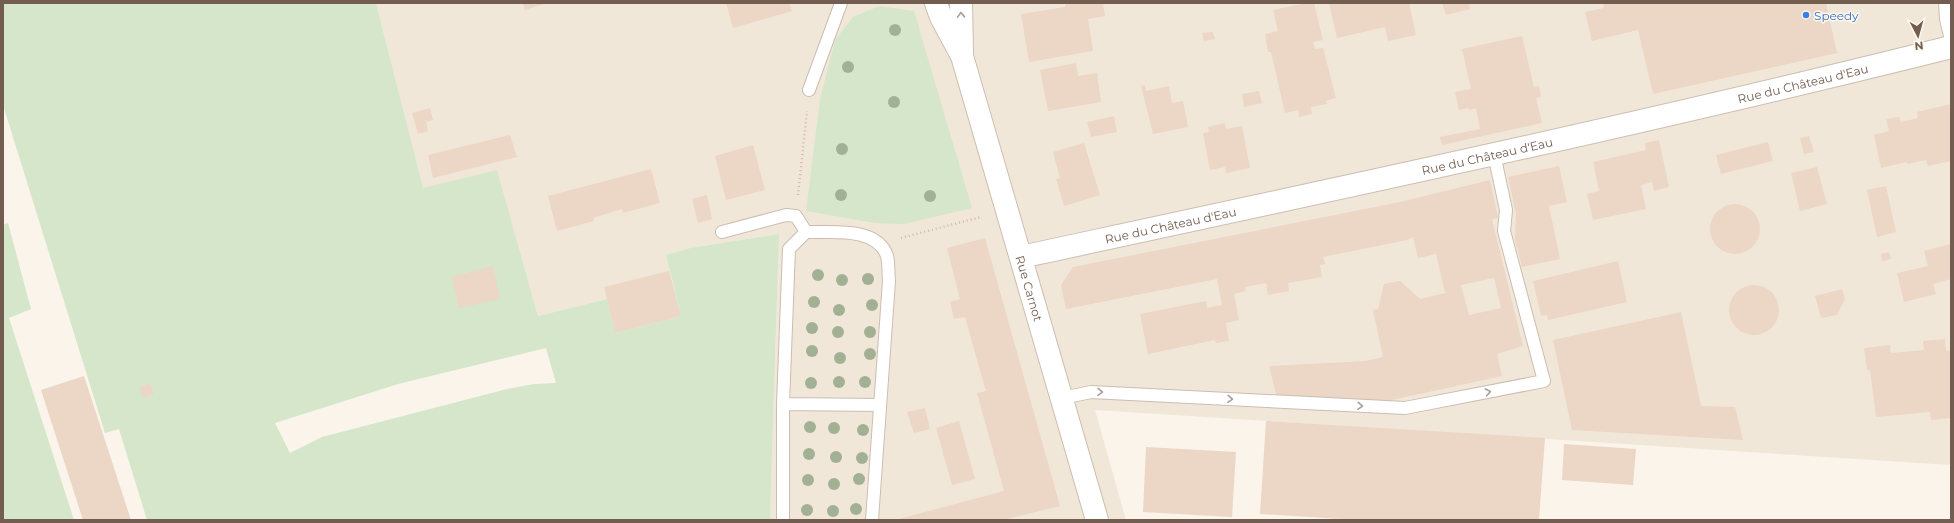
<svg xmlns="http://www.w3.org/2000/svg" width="1954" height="523" font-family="Montserrat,sans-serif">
<rect width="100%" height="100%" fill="#faf4ea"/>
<path fill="#f1e7d9" d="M376,3H1951V465L1095,410L1126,520H770L779,234L690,248L666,255L681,316L615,333L607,299L538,316L497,171L423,189Z"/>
<path fill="#d5e6ca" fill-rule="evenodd" d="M3,3H376L423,188L497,170L538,316L607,299L615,333L681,316L666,255L690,248L779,234L770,520H147L119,429L105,433L3,105ZM546,348L556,383L534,384L507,389L322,437L290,453L275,423L398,384Z
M879,6L914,11L972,208L904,224L875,223L806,211L820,99L835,40L853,17Z
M8,223L31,309L9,318L74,520H3V225Z"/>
<path fill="#ecd6c5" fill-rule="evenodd" d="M523,3H547L525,10Z
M726,3H789L792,11L733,28Z
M1065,3H1103L1105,16L1088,19L1093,51L1029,62L1021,14L1065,7Z
M1306,3H1314L1323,40L1313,42L1315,49L1323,48L1336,98L1326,101L1327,104L1311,107L1312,114L1299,117L1298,110L1285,113L1271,52H1268L1265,34L1278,31L1273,10Z
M1329,3H1409L1416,35L1388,41L1385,27L1337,38Z
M1442,3H1469L1470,9L1446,15Z
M1603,3H1826L1837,53L1653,94L1638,30L1592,41L1585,12L1604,8Z
M1213,32L1215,39L1204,41L1202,33Z
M1522,36L1534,87L1539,86L1541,97L1536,98L1542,123L1442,145L1440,137L1480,129L1476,108L1469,110L1468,108L1459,110L1455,92L1471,89L1462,49Z
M1076,63L1078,76L1097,73L1101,102L1048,111L1040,70Z
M1145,85L1146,91L1169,86L1172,103L1183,101L1188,127L1153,134L1141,86Z
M1259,91L1262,103L1244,107L1242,94Z
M1951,104V161L1928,166L1926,160L1907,164V162L1881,168L1874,135L1889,131L1886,119L1899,117L1901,122L1918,118L1917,112Z
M430,108L433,120L426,122L428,131L418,134L412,113Z
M1114,116L1117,132L1091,137L1087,122Z
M1225,123L1226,129L1242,126L1250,168L1226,173L1225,167L1210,170L1203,133L1209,132L1208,127Z
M510,135L517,157L433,178L428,155Z
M1809,136L1814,152L1804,154L1800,138Z
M1659,140L1669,187L1654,191L1652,182L1641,185L1646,209L1593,220L1587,194L1599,191L1593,162L1646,150L1645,143Z
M1768,142L1773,161L1721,174L1716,155Z
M1084,143L1100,195L1064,206L1056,179L1060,178L1053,152Z
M753,145L765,190L726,200L715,156Z
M1559,166L1567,202L1549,206L1560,259L1522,267L1515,240L1516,214L1508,177Z
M1817,167L1827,204L1800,211L1791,173Z
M651,169L660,203L623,213L622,209L593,218L594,221L557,231L548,196Z
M1490,180L1498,218L1492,219L1523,346L1497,354L1502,376L1374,404L1277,398L1269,366L1365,361L1383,357L1373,310L1378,309L1384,284L1400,281L1420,299L1445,293L1436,254L1418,258L1413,237L1407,240L1323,257L1325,264L1320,265L1322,277L1288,283L1289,291L1268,295L1266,283L1245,287L1246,291L1234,294L1239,320L1226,323L1229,341L1216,343L1215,340L1148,354L1140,314L1206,301L1207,308L1222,305L1217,279L1066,309L1061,285L1073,267L1400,202ZM1494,278L1501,308L1469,315L1461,285Z
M1886,186L1896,232L1877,237L1867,190Z
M707,195L712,219L698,223L692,199Z
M1710 229a25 25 0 1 1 50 0a25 25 0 1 1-50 0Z
M985,238L1060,506L1003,520H895L1004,491L977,393L986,391L981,374L965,317L954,319L950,302L960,299L947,248Z
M1951,244V279L1933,284L1936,294L1904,302L1897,273L1928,266L1924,251Z
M1889,252L1891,259L1882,261L1881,254Z
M1618,261L1627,302L1548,320L1547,315L1541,316L1533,281Z
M493,266L500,299L459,308L452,277Z
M669,271L681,316L615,333L604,287Z
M1729 310a25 25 0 1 1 50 0a25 25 0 1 1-50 0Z
M1842,289L1845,299L1837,315L1821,318L1815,296Z
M1681,312L1701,406L1735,407L1743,440L1572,430L1553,340Z
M1945,339L1946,351L1951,350V418L1931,420L1930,412L1876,417L1870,370H1867L1864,348L1890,345L1891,353L1924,350L1923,341Z
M84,376L131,520H83L41,390Z
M150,384L154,394L143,398L139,387Z
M925,408L930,429L914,433L907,412Z
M959,421L975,479L952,485L936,428Z
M1266,421L1545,438L1539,520H1357L1260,514Z
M1564,444L1636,449L1633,485L1562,480Z
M1146,447L1236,452L1232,517L1143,512Z"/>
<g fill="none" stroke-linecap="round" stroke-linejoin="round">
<defs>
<path id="lane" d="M1945,3L1946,19L1951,40
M809,90L841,3
M722,232L786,215L796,216L806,232
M1062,398L1091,392L1405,408L1544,381L1504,231L1506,210L1494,154
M783,404L880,405
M783,520V404L789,249L806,232C831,233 877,226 887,256C889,263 888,273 889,281L872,520"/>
<g id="street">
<path id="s1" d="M1021,257C1332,190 1643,124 1951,47"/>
</g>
<g id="secondary">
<path id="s2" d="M936,3L941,17L962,56L1097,520"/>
<path d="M961,3L962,53"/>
</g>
</defs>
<use href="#lane" stroke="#cbbdb1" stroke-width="14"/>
<use href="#street" stroke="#cbbdb1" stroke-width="24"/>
<use href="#secondary" stroke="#cdbdaf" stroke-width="24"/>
<path stroke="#d1b9a8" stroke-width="2.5" stroke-dasharray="1 3" stroke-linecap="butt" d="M798,195L807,111
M901,238L981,217"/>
<use href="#lane" stroke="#fff" stroke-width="12"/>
<use href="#street" stroke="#fff" stroke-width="22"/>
<use href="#secondary" stroke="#fff" stroke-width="22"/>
</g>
<g fill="#a2b194">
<circle cx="895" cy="30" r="6"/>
<circle cx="848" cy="67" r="6"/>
<circle cx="894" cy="102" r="6"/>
<circle cx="842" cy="149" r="6"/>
<circle cx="841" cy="195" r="6"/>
<circle cx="930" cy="196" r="6"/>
<circle cx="818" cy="275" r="6"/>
<circle cx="868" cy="279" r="6"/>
<circle cx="842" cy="280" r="6"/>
<circle cx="814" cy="302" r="6"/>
<circle cx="872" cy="305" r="6"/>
<circle cx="839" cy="310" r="6"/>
<circle cx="812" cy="328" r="6"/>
<circle cx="838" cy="332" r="6"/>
<circle cx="870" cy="332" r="6"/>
<circle cx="812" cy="351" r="6"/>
<circle cx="870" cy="354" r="6"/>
<circle cx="840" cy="358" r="6"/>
<circle cx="839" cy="382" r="6"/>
<circle cx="865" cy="382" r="6"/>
<circle cx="811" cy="383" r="6"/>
<circle cx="810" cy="427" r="6"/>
<circle cx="834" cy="428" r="6"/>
<circle cx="863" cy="430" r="6"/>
<circle cx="809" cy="454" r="6"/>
<circle cx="836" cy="457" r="6"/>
<circle cx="862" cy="458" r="6"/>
<circle cx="859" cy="479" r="6"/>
<circle cx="808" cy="480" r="6"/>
<circle cx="834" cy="484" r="6"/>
<circle cx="856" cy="509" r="6"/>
<circle cx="807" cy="510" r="6"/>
<circle cx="833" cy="511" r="6"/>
</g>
<defs><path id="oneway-chevron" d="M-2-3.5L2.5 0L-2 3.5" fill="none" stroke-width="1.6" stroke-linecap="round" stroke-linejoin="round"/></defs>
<g stroke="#aa9e96">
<use href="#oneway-chevron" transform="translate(961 15) rotate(-92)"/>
<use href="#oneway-chevron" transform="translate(1100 392) rotate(3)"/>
<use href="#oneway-chevron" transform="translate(1488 392) rotate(-11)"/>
<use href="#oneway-chevron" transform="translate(1230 399) rotate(3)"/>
<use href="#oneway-chevron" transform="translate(1360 406) rotate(3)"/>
</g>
<circle fill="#3f7fe0" stroke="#fdf8f0" stroke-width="1.5" cx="1806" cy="15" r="4"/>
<g text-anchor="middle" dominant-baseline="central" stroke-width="3" stroke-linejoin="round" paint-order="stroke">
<g font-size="12" fill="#366cbe" stroke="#fdf8f0" text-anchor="start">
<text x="1814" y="15">Speedy</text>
</g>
<g font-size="12" fill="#725d50" stroke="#fdf8f0">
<text stroke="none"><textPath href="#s1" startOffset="801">Rue du Château d'Eau</textPath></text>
<text stroke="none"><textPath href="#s1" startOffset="477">Rue du Château d'Eau</textPath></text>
<text stroke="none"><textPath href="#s1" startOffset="153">Rue du Château d'Eau</textPath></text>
<text stroke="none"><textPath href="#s2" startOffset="301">Rue Carnot</textPath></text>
</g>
</g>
<rect width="1954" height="523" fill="none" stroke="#725d50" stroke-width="8"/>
<g transform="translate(1918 36) rotate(174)" stroke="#fdf8f0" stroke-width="3" paint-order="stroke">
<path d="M0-3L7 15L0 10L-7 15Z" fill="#725d50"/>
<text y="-6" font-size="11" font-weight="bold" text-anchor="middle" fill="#725d50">N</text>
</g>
</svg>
